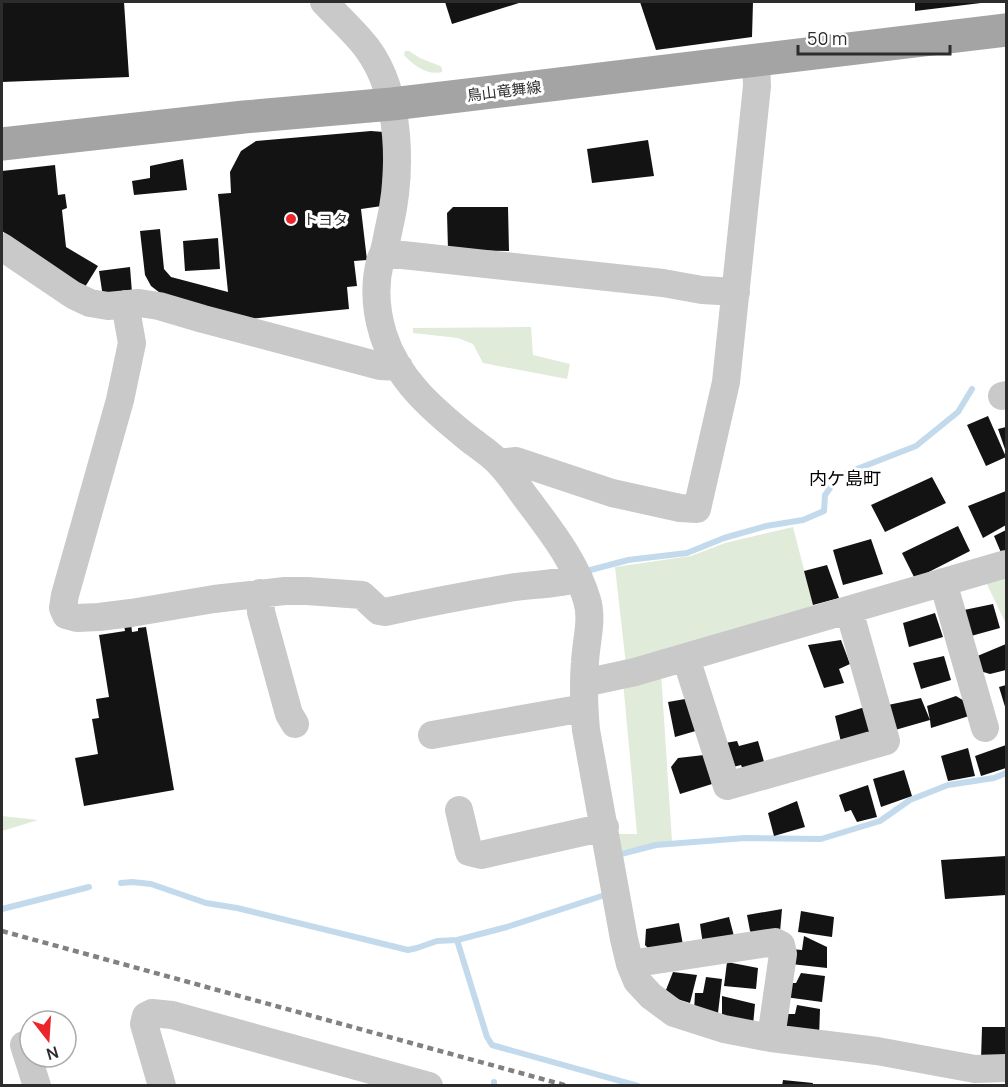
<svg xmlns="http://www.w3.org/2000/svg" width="1008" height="1087" font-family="Manrope,'Noto Sans JP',sans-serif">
<rect width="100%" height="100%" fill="#fff"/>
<path fill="#e1ebd9" d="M405,51H409L420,58L440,66L442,68V72C428,76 413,65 404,55Z
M531,327L533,355L570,364L567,379L483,363L473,344L458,338L413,333V328Z
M793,527L815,612L626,665L615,567L691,556L725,543Z
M1006,572V624L984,578Z
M661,673L672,841L617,851L614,834H637L623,681Z
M2,816L38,820L2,831Z"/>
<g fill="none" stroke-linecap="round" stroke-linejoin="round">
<path stroke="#c3daec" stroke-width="6" d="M583,572L628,560L687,553L724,538L766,526L803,520L824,511L825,495L839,476L916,446L958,412L972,389
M617,855L656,845L745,838L821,839L880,821L910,800L948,785L994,778L1006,773
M121,883L132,882L151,884L206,903L237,908L408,950L417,948L437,941L457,940L507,927L608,894
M2,909L89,887
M457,940L487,1037L492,1045L638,1086
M494,1082V1086"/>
</g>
<path fill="#131313" d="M2,2H124L129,77L2,82Z
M445,2H522L452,24Z
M640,2H753L752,37L656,50Z
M915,2H980L981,3L915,11Z
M371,131L384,132L382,206L361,209L367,260L354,261L357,286L347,287L349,309L249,319L164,296L151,286L145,275L140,231L160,229L164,269L171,277L228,292L218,194L231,193L230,172L241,151L256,141Z
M648,140L654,176L592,183L587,149Z
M183,159L187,190L134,195L132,181L150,178V166Z
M55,165L58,195L65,194L67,208L62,210L66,247L98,266L85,287L2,231V171Z
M453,207H508L509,251L448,250L447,213Z
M218,238L220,269L185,271L183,241Z
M130,267L132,293L103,297L99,271Z
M988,416L1006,457L986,466L967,425Z
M1006,427V452L998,429Z
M932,477L946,503L885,532L871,505Z
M1006,491V525L983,538L968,506Z
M958,526L970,551L915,579L902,553Z
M1006,530V553L1002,555L994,536Z
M871,539L883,574L843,585L833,550Z
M827,565L839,598L813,605L804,571Z
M993,604L1000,628L971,636L964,610Z
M935,613L943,637L909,647L903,623Z
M131,623L132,632L138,631V628L146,627L174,790L84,806L75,758L98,754L92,719L99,718L96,699L109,697L99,635L125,631L124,624Z
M841,640L850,664L839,669L844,683L824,688L808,645Z
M1006,644V670L990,674L980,671L975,657Z
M944,656L951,680L921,689L913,663Z
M1006,685V710L999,687Z
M956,696L966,702L969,716L931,728L930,720L895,730L888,705L921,698L930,720L927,706Z
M691,698L699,730L675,737L668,702Z
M865,707L873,733L841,742L835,716Z
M737,741L739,746L758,741L765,765L744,772L741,765L733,767L725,743Z
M1006,745V768L981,776L975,756Z
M968,748L975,776L948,781L941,756Z
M704,755L712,784L680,794L671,767L678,758Z
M904,770L912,796L881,807L873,779Z
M868,785L877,817L857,822L851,810L845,812L839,795Z
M797,801L805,827L774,836L768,813Z
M1006,856V895L945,899L941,860Z
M782,909L780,932L756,938L750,931L747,915Z
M801,911L834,917L832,937L798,932Z
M729,917L735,940L703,945L700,924Z
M679,923L683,945L652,952L645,945L646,929Z
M804,936L827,947V968L791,964V949L802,950Z
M727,962L758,968L756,989L724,986Z
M673,972L697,975L690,1003L664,995Z
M801,973L825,976L822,1002L785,997L791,983H796Z
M706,977L722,979L718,1013L694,1011L695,993H703Z
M722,996L755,1004L753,1025L722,1016Z
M797,1005L820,1009L819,1037L784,1032L788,1014H795Z
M982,1027H1006V1060H981Z
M783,1080L813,1083L812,1086H782Z"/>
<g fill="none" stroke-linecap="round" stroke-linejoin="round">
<path stroke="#c9c9c9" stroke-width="28" d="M324,2C338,17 355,32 367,48C402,95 402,173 389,228C387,236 386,246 383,254C382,256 380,260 380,262C374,286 376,311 383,334C397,379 432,409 468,438C478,446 490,453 499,463C510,474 518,487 527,499C550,530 576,562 587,600C593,620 586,641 585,662C583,685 584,707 586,730L624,939L630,964L637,981L651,996L674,1013L724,1029L771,1038L877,1051L975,1069L1006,1068
M2,247L73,295L90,303L108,306L139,303L159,306L203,319L380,366L399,367
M384,253L663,283L702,290L736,292
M125,304L132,343L120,400L65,595L63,608L66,615L77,618L99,617L131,613L214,599L285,591H307L362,595L379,611L385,612C426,603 468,595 509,588C532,584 556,585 579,578
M1002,396L1006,395
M499,463L516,461L612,493L680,508L697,509L726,382L757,86L756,60
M943,582L985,728
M260,593L261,612L289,714L295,724
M686,658L727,786L886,741L849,610
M584,683L635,672L1006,564
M432,735L584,708
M459,810L469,852L481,855L605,827
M630,964L768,943L775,942L781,945L783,954L771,1038
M24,1045L37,1086
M162,1086L144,1024L146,1016L152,1013L172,1015L429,1086"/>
<path stroke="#a4a4a4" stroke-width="33" d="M2,144L244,117L392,104L1006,30"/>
<path stroke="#818181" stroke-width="4.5" stroke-dasharray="6 4.5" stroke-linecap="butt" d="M2,931L568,1086"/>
</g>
<circle fill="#eb262a" stroke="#fff" stroke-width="2" cx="291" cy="219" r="6"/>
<g text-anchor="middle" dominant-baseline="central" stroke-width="6" stroke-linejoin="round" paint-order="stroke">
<g font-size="15" fill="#2c2c2c" stroke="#fff">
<text transform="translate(504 91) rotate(-7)">鳥山竜舞線</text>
</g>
<g font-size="15" fill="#2c2c2c" stroke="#fff" text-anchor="start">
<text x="303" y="219">トヨタ</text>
</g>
<g font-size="18" fill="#000" stroke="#fff">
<text x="845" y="478">内ケ島町</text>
</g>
</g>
<rect width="1008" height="1087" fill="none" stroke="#2c2c2c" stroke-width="6"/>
<g transform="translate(48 1039) rotate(163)"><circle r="28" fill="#ffffff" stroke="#ababab" stroke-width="1.5"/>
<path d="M0-4.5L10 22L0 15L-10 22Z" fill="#eb262a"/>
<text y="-9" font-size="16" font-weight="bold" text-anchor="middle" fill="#2c2c2c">N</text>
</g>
<path d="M798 45v9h152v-9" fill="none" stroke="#2c2c2c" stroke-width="3"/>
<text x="807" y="45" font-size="18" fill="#2c2c2c" stroke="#ffffff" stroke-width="4.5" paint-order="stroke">50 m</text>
</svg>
